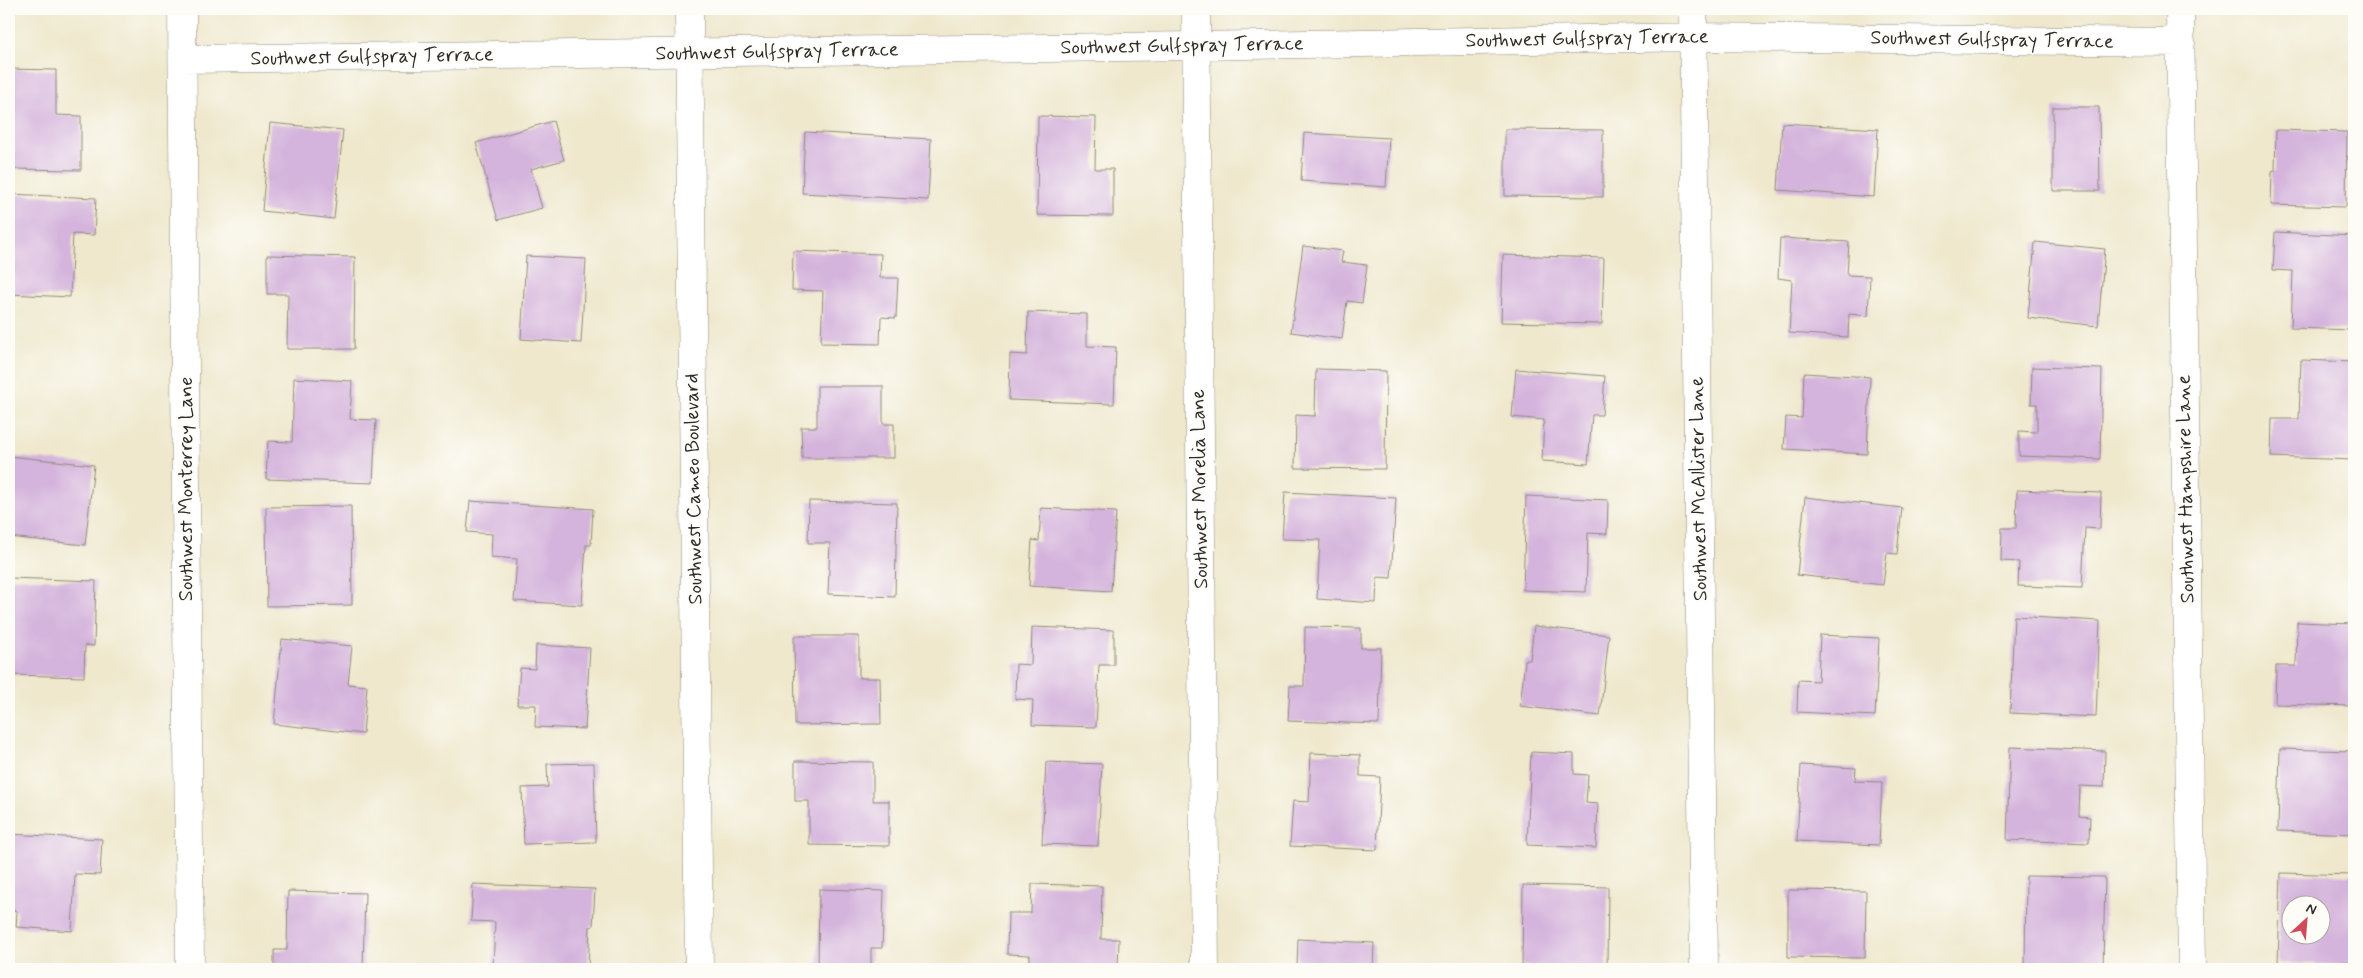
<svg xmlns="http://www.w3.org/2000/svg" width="2363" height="978" font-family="Mynerve,sans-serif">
<rect width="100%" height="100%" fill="#fdfcf7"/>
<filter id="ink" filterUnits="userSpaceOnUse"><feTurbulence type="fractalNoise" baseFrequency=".02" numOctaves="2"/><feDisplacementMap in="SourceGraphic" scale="10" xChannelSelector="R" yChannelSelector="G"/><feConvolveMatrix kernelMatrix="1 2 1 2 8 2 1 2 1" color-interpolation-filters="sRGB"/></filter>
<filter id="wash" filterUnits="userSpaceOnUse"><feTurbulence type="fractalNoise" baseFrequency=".0096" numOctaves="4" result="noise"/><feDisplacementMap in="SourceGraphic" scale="20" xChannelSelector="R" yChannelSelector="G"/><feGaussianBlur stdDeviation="1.12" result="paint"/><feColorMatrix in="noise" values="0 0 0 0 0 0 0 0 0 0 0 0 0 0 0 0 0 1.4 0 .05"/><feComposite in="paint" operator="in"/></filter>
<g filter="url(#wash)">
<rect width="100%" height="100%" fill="#efe8cd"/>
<g id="blocks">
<path fill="#d4b3dc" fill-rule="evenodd" d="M9,69L56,70V115L81,116V170L9,169Z
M2053,107H2099L2100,191H2053Z
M1038,116L1096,117L1095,169H1113V216L1037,215Z
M553,121L564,160L531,169L542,208L498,220L476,143Z
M270,123L343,130L334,219L262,211Z
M1782,123L1878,129L1874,197L1778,190Z
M1505,129L1603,130V197L1505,196Z
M2276,130L2347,132L2346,207L2271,205L2272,172L2275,171Z
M805,132L931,139L928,200L802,193Z
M1304,133L1389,138L1386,187L1301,181Z
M9,194L96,198L94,235L73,234L70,297L9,294Z
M2275,232L2354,236V330L2291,328L2293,271L2273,270Z
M1780,238L1849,242L1847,275L1870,276L1868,316L1849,314L1848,337L1789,333L1792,280L1778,278Z
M2035,242L2105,249L2098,326L2028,318Z
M1303,246L1343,251L1341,262L1367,265L1362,303L1347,301L1342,339L1291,332Z
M793,251L881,254L880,278H898L896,318L881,317L880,344L821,343L823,291L792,290Z
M267,255L355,257L354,349H287L288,294H267Z
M1503,255L1604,258L1602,324L1501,322Z
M526,256L586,259L581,343L521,339Z
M1028,312L1087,314V346L1116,347L1114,404L1009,400L1010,354L1027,355Z
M2301,360L2354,362V460L2271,457L2272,419H2299Z
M2032,367L2102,369L2100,459L2019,456V431L2037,432V404H2031Z
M1316,369L1386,371L1385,469L1295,468L1296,415L1315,416Z
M1516,369L1605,376L1602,415H1592L1588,464L1542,461L1544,420L1512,417Z
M1804,373L1870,377L1867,454L1784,449L1786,417L1802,418Z
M294,378L352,381L350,419L376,420L373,483L266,479L268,441L292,442Z
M817,386H883V424H894V458H802L801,427H817Z
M9,456L94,465L85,545L9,537Z
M2017,490L2101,493L2100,529L2085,528L2082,588L2018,586L2019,562L2001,561L2002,528H2016Z
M1285,492L1396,498L1391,578L1377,577L1376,603L1317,599L1320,540L1282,539Z
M1526,496L1608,500L1607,534L1588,533L1586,592L1523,590Z
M1805,497L1902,508L1897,554L1887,553L1883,585L1797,575Z
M470,501L593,509L591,545H586L582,605L514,601L517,559L491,557L492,534L467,532Z
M809,501L897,503L895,597L828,594L830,543H808Z
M351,506L352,605L267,606L266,507Z
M1041,508L1116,512L1111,591L1029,586L1032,540L1039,541Z
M9,578L96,581L94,646L85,645L84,677L12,675L13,620H9Z
M2014,616L2100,621L2096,717L2010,713Z
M2297,622L2354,624V706L2275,704L2276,666H2296Z
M1534,626L1609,635L1600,716L1520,706L1525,660H1530Z
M1032,627L1114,630V665H1099L1096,727L1032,725L1033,700L1015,699L1016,664L1031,665Z
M1305,627L1361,628V648H1381L1379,724L1288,721L1290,686H1304Z
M1820,635L1879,638L1875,716L1797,712L1798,680L1818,681Z
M794,636H859V678H880L881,724L795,725Z
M282,639L352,646L348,684L367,686L363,734L274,724Z
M536,645L590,648L585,729L535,727L536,705H517L520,668L535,669Z
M2010,747L2105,751L2104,787L2080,786L2079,816L2090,817L2089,843L2007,840Z
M2280,749L2354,751V834L2278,831Z
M1531,752L1574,754V774L1588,775L1586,803L1598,804L1596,848L1527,845Z
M1311,753L1360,755V776L1380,777L1377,850L1290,846L1293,801L1309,802Z
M795,761L873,762V801H889V846L809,845V801H795Z
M1046,762L1102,764L1098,846L1042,844Z
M594,763L596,842L524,844L522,788L548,787L547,764Z
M1801,765L1856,768L1855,781L1882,782L1879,845L1797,841Z
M9,834L102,839L100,875L75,874L72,931L16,927L17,911L9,910Z
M2281,873L2354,875L2352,965L2278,963ZM2290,906H2320V936H2290Z
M2026,876L2105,877L2103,968L2025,967Z
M473,884L595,889L593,926L590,927L588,969H493L495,922L471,921Z
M1032,884L1102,886L1101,939H1119L1118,969H1030V955L1007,954L1008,913H1031Z
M1523,885L1608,887L1607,968L1522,966Z
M819,889L884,891L882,948H871V969H818Z
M1788,890L1866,891L1865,958L1788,957Z
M288,891L365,893L363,969H274V950H287Z
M1298,939L1374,943L1373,969H1297Z"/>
</g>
</g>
<g filter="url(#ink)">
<use href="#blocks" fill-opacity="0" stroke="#8d8a7c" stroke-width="1"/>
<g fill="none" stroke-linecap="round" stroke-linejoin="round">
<defs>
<path id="minor" d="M182,9L190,969
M689,9L699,969
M1196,9L1205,969
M1693,9L1704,969
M2180,9L2192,969
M183,59L1196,46L1694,37L2181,42"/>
</defs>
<use href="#minor" stroke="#8d8a7c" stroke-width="29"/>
<use href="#minor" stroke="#fff" stroke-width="28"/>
</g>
</g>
<g text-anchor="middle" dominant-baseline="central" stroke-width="4" stroke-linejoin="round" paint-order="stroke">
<g font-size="20" fill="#2b2b2b" stroke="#fdfcf7">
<text transform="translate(1587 39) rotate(-1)">Southwest Gulfspray Terrace</text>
<text transform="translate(1992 40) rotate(1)">Southwest Gulfspray Terrace</text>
<text transform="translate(1182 46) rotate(-1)">Southwest Gulfspray Terrace</text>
<text transform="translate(777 52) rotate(-1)">Southwest Gulfspray Terrace</text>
<text transform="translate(372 57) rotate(-1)">Southwest Gulfspray Terrace</text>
<text transform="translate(186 489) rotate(-90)">Southwest Monterrey Lane</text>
<text transform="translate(694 489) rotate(-91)">Southwest Cameo Boulevard</text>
<text transform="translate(1200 489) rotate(-91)">Southwest Morelia Lane</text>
<text transform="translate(1699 489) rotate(-91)">Southwest McAllister Lane</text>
<text transform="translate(2186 489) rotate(-91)">Southwest Hampshire Lane</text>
</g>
</g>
<rect width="2363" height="978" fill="none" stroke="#fdfcf7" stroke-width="30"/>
<g transform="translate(2306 920) rotate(26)"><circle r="24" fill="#fdfcf7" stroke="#a9a8a5"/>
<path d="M0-4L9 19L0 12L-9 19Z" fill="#d1495b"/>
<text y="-8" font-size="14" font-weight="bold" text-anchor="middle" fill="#2b2b2b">N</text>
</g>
</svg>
